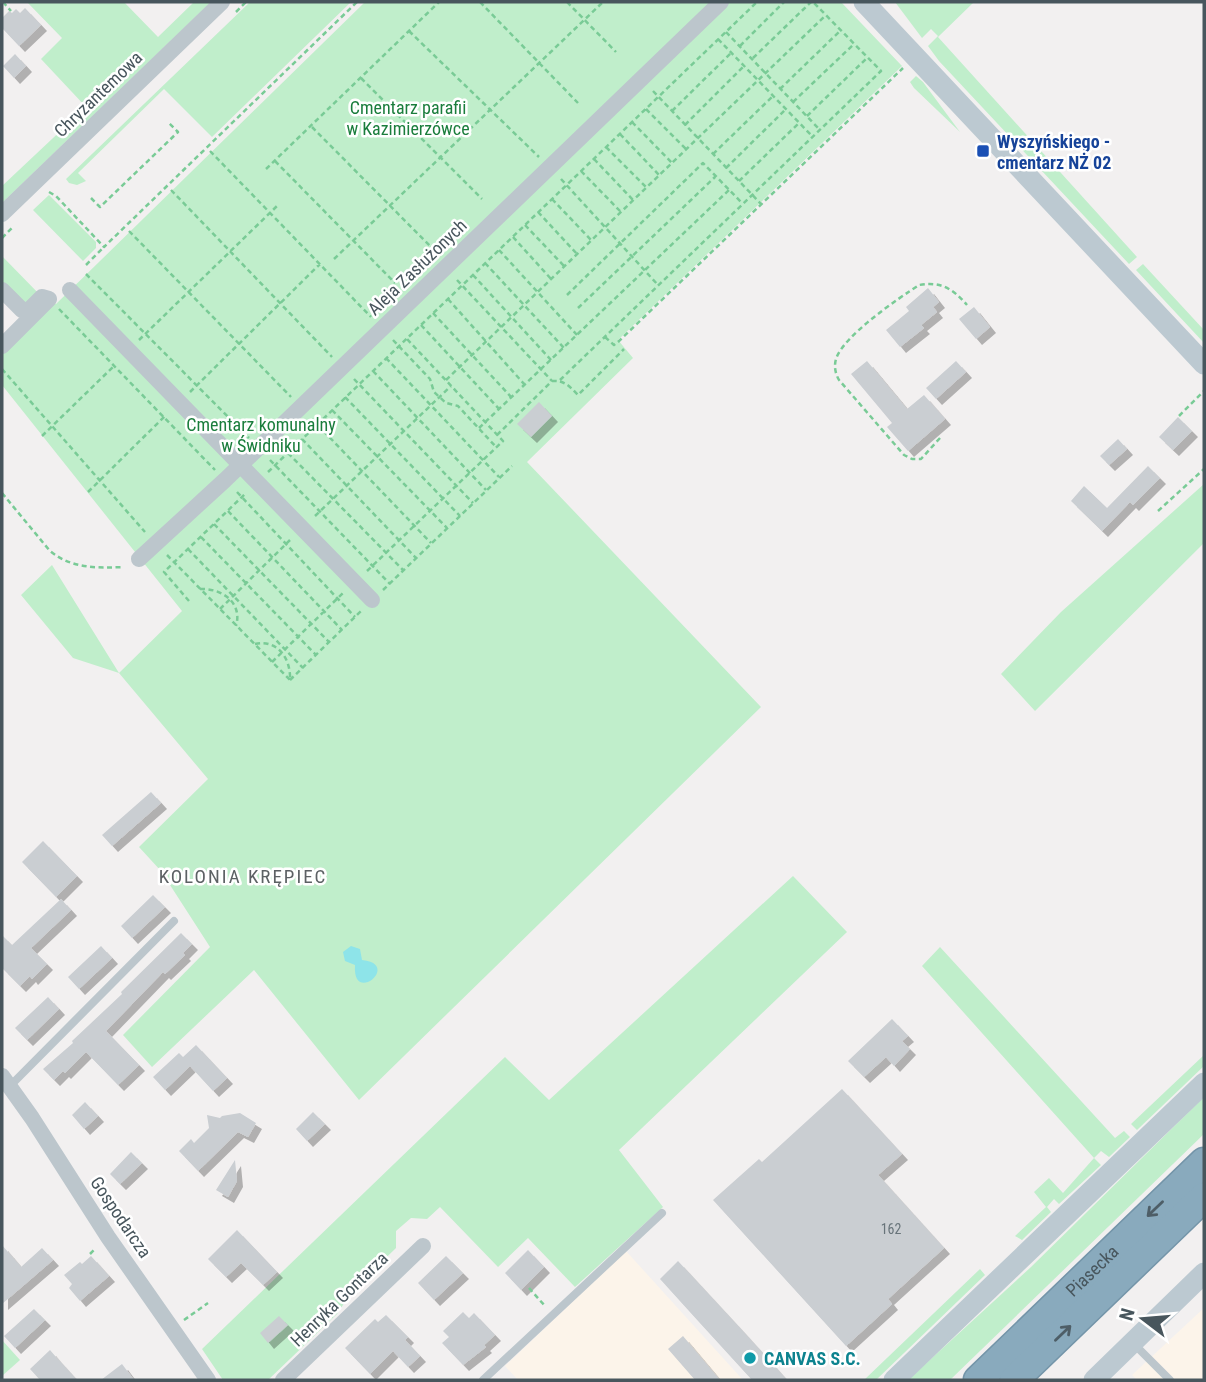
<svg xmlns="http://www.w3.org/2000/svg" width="1206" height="1382" font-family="'Roboto Condensed',sans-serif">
<defs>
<filter id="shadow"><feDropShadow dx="6" dy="6" stdDeviation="0" flood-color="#0004"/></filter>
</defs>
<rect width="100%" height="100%" fill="#f2f0f0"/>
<path fill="#fcf4ea" d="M626,1251L743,1380H518L505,1366Z
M1204,1308V1380H1137L1132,1375Z"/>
<path fill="#c0eecb" d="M27,2H124L158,37L194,2H211L2,203V186L86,107L41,59L62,38Z
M250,2H351L212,137L164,89L78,173L86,181L77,185L69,183L66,179Z
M365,2H841L902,66L618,340L633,358L527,462L761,707L359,1100L254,970L152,1067L123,1035L210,947L161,871L139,847L208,779L119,673L73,658L21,595L52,565L119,673L182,611L2,385V346L49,299L56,304Z
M895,2H974L938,37L1137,257L1129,264L939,61L928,46L938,36L931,29L922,38Z
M916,76L923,82L960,132L914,88L910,82Z
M49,195L96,242V248L83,261L33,210Z
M2,256L42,297L28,311L2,290Z
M1143,264L1204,330V343L1136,270Z
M1204,484V543L1035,711L1001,674L1061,612Z
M793,876L847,932L619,1150L663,1207L575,1287L528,1238L498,1267L440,1207L427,1219L411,1218L396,1231V1248L353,1290L337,1314L268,1380H223L202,1349L505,1057L549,1100Z
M940,947L1115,1138L1124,1131L1130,1137L1109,1157L1101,1151L1094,1158L1101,1165L1059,1204L1054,1199L1047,1207L1051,1212L1022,1240L1015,1236L1046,1207L1034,1192L1049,1178L1063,1193L1094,1158L922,966Z
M1204,1055V1066L1137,1130L1131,1124Z
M1204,1097V1134L950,1380H908L1031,1267Z
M980,1269L985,1275L876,1380H864Z
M2,1340L20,1360L2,1376Z"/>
<path fill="#8ee4e9" d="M351,946L360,949L362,960C402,964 352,1006 355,965L345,961L343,952Z"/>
<path fill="#caced2" filter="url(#shadow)" d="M25,8L41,25L19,46L2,28V18L9,11L12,13L16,9L20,13Z
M15,54L26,66L14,78L3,66Z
M928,288L939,302L933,307L937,312L921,325L924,328L900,347L886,330L909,311L906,307Z
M974,307L990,327L976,339L959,319Z
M867,361L907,409L924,395L945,419L908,451L887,427L892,423L851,374Z
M956,361L966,372L936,399L926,388Z
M539,402L552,416L531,437L517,424Z
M1178,417L1192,431L1173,450L1159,437Z
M1118,439L1127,449L1109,465L1100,456Z
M1148,466L1160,478L1133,505L1130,502L1102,531L1071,501L1084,486L1107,508Z
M151,792L161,803L112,846L102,835Z
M43,841L77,876L56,897L22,862Z
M153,895L165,907L132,938L121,926Z
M61,899L71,910L31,948L47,964L32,979L30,976L20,986L2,968V935L12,945Z
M181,933L192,944L183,953L185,955L165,974L163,972L106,1031L139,1065L118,1085L86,1052L65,1073L63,1071L54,1080L43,1069L73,1043L72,1041L122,994L121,992Z
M101,946L112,958L79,989L68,977Z
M48,997L59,1009L27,1040L15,1028Z
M892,1019L908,1036L902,1041L910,1049L894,1066L886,1057L864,1077L848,1061Z
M196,1045L227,1078L213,1091L190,1066L165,1090L153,1077L179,1053L183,1057Z
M842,1089L902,1154L878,1175L944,1248L888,1299L892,1304L846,1346L713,1200L759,1159L762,1162Z
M85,1102L98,1116L84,1129L72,1115Z
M313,1112L325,1124L307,1141L296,1129Z
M240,1113L256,1123L248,1137L238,1132L198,1171L179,1151L191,1139L194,1143L209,1128L207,1115L220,1118L222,1116Z
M131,1152L142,1163L120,1184L110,1174Z
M235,1160L237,1181L228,1197L216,1190Z
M237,1230L277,1272L263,1285L241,1263L226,1277L208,1259Z
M2,1245L21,1267L42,1248L53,1260L2,1304Z
M528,1250L544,1267L521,1290L505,1273Z
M91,1256L109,1276L80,1301L69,1288L72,1284L64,1275L80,1262L82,1264Z
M446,1256L463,1273L434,1300L418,1283Z
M678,1261L740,1328L787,1380H752L699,1322L660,1279Z
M34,1309L45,1320L15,1348L4,1336Z
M463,1312L469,1318L474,1313L495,1335L484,1345L486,1347L463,1365L442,1343L449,1337L443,1331Z
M386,1315L408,1337L405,1340L420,1356L408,1367L393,1351L370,1374L345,1348L375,1319L378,1322Z
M279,1316L288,1325L268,1343L260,1333Z
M683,1336L720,1380H695L668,1349Z
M50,1350L56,1357L77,1380H40L30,1369Z
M122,1364L134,1380H101Z"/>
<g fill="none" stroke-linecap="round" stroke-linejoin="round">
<defs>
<g id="highway">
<path id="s1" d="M978,1380L1204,1162"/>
<path d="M1014,1380L1204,1197"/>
</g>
</defs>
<use href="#highway" stroke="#7495a9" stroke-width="31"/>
<path stroke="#79cb96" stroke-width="2.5" stroke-dasharray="5 3.5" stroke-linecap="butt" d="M3,2L11,11
M480,2L578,103
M567,2L616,52
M236,12L246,2
M409,31L539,157
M726,32L820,130
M718,39L813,137
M740,46L784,2
M753,58L811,2
M361,78L482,199
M780,89L841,30
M653,91L761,204
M793,102L854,44
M646,109L687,150
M672,111L731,53
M807,116L868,57
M632,122L673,164
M685,125L744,66
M312,127L432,248
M620,134L660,176
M606,147L647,188
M210,151L371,317
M713,154L773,96
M594,159L634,201
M275,161L395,283
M726,168L786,109
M266,169L439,2
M581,171L620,211
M561,179L658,285
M739,181L799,123
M171,190L332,357
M49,192L56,196L104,247L357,2
M91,198L100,207L178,132L168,122
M552,199L592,241
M538,212L578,255
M525,225L565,267
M129,231L291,397
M513,237L552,280
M2,238L12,228
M499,250L577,335
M334,259L603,2
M485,263L564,348
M86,265L104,247
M86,274L249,438
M473,275L551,360
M457,280L552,381
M567,295L703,163L742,203
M448,299L525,385
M578,308L715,177
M59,309L215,470
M433,313L512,398
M421,325L500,410
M605,337L614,345L618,342L903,68
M139,340L277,206
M393,340L430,379L434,392L446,403L458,406L497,448
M386,358L499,477
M2,369L145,532
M373,371L486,490
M354,379L473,503
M446,380L826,15
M560,380L881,71L813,2
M190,392L320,264
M345,397L460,516
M332,410L447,528
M1179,416L1204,391
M312,419L431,543
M479,428L729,190
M497,435L552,381C565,380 570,387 578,395L624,349
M42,436L115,365
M940,438L921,459H912L904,455L839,380C835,373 834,366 836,359C843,336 899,298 919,285C941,281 953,289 967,305
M302,439L416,558
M288,453L403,570
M270,460L390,584
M268,472L757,2
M88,492L165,416
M237,492L355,617
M2,493L50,551C72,569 97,568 124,567
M228,511L342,630
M1158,511L1204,469
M315,516L451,386
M214,524L329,642
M201,537L316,655
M188,549L303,668
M167,555L290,680
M367,571L503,441L407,339
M200,589C221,588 243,602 236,626
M383,590L512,466
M189,601L164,572L245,494
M220,609L290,540
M255,644C278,639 291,659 290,680
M272,662L344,592
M290,680L361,611
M90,1254L95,1249
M529,1288L545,1306
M184,1320L208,1303"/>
<path stroke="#bcc6cc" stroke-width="8" d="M9,1087L174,921
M1133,1343L1170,1380
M483,1380L662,1213"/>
<path stroke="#bcc6cc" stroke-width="16" d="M2,214L222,2
M2,290L22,310L28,311L42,297L49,299L2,346
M70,290L372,600
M139,559L225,480L721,2
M2,1076L32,1118L108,1237L208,1380
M283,1380L423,1246"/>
<path stroke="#bcc9d1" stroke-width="21" d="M864,2L1204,364
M894,1380L1204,1083
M1094,1380L1204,1273"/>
<use href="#highway" stroke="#89aabd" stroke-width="28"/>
</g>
<defs><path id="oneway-shaft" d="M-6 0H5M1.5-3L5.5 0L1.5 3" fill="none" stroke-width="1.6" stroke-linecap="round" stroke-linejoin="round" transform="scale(1.75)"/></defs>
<g stroke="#4e5e67">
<use href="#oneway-shaft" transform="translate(1155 1209) rotate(136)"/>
<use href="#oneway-shaft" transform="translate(1063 1333) rotate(-44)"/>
</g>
<rect fill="#1a4fb4" stroke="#fff" stroke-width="2.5" x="976" y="144" width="14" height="14" rx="3.5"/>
<circle fill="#0f9aa8" stroke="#fff" stroke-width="2.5" cx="750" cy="1358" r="7"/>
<g text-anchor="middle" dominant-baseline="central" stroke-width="5" stroke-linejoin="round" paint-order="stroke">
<g font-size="14" fill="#68747a">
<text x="891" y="1229">162</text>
</g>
<g font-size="18" fill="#48565d" stroke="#fff">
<text transform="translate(98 94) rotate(-44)">Chryzantemowa</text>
<text transform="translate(417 267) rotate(-44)">Aleja Zasłużonych</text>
<text transform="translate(121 1217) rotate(56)">Gospodarcza</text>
<text stroke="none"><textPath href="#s1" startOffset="158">Piasecka</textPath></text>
<text transform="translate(339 1299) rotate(-44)">Henryka Gontarza</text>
</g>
<g font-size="18" fill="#1a7d3c" stroke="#fff">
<text x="408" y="107">Cmentarz parafii<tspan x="408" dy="21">w Kazimierzówce</tspan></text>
<text x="261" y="424">Cmentarz komunalny<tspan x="261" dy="21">w Świdniku</tspan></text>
</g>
<g font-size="18" font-weight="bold" fill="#164399" stroke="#fff" text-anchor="start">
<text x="997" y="141">Wyszyńskiego -<tspan x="997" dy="21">cmentarz NŻ 02</tspan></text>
</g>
<g font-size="18" font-weight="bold" fill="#0d838f" stroke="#fff" text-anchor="start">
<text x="764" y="1358">CANVAS S.C.</text>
</g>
<g font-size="19" letter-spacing="2" fill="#5c6164" stroke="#fff">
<text x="243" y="876">KOLONIA KRĘPIEC</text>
</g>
</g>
<rect width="1206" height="1382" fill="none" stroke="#48565d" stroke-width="7"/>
<g transform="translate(1143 1319) rotate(286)" stroke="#ffffff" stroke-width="5" paint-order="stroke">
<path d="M0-5L12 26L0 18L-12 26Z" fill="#48565d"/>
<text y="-10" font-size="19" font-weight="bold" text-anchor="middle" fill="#48565d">N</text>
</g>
</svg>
